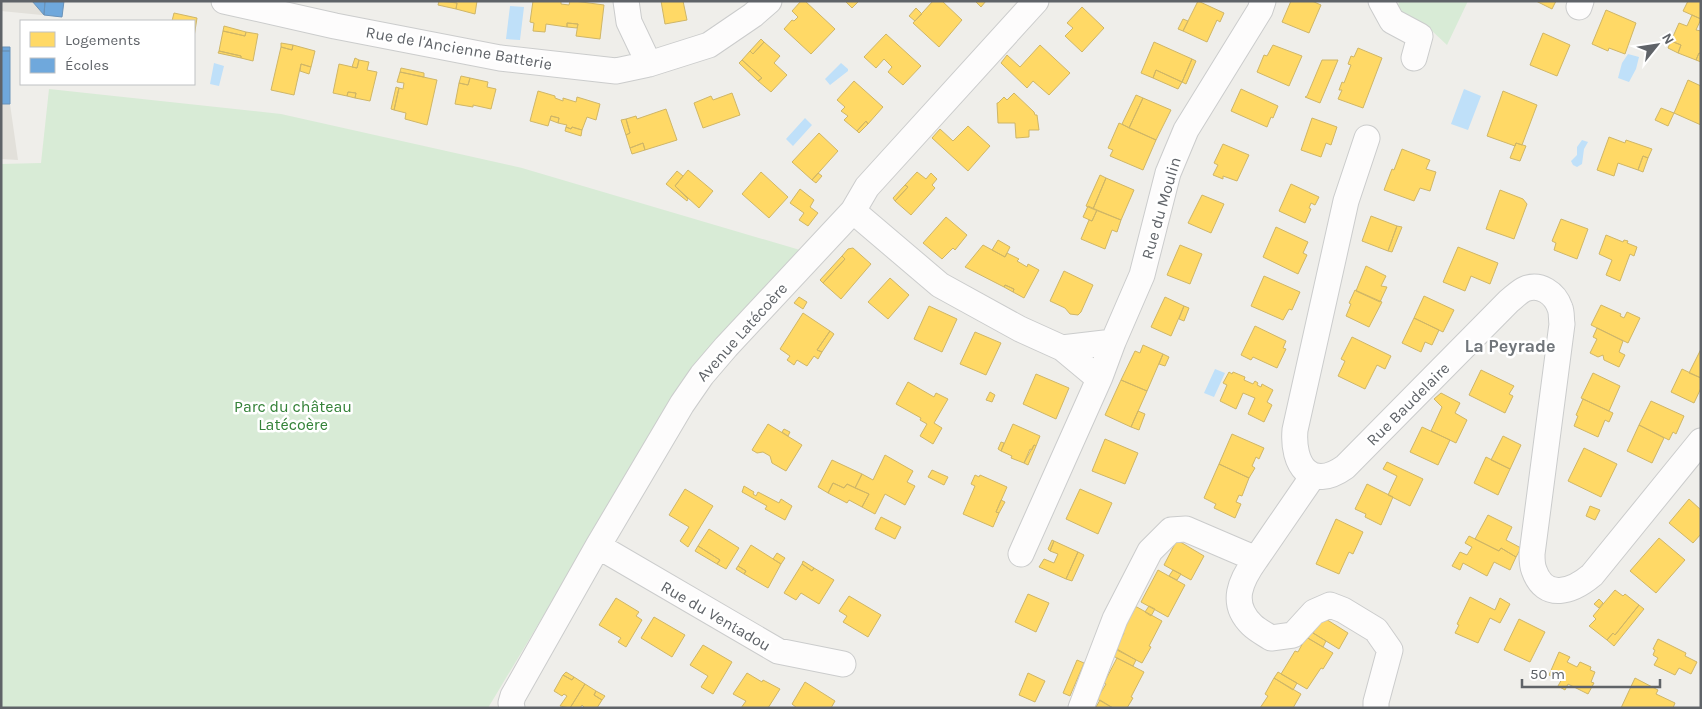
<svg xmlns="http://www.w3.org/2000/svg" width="1702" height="709" font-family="Karla,sans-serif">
<rect width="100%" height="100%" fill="#efeeea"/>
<path fill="#e2e0da" d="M1,1H64L62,17L1,11Z
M1,47H10V104L18,160L1,159Z"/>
<path fill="#d8ebd6" d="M1399,1H1468L1447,45L1431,30L1396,16Z
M49,89L281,114L522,168L800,250L656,428L488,708H1V164L41,163Z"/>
<path fill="#bfe0f9" d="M510,6L524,7L520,40L506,39Z
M1628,54L1639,57L1636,69L1629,82L1618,78L1622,63Z
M214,63L224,66L219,86L210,84Z
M841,63L848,69V71L830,85L825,79Z
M1464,89L1481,96L1468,130L1451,124Z
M805,118L812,125L793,146L786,139Z
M1582,140L1588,142L1584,149L1582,164L1577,167L1573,165L1571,161L1577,155V147Z
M1215,369L1225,373L1214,397L1204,393Z"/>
<path fill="#ffd966" stroke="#cfb667" d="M439,1L457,3L456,9L438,5Z
M448,1H477L475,14L456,9L457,3Z
M533,1H561V4L569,5L570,1H574L604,5L600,39L576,36L578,24L567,23V27L546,24L545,32L533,31L534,23L530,22Z
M661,1H683L687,20L665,24Z
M801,1H805L835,29L811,54L784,29L792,20L794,21L798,17L792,11Z
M845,1H859L852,8Z
M933,1H942L962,20L939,47L913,23Z
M975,1H986L981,7Z
M1198,1L1224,13L1220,22L1217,20L1207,42L1183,31Z
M1291,1H1312L1321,5L1309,33L1282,22Z
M1536,1H1556L1552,9Z
M1688,1H1701V19L1683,11Z
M1082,7L1104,28L1082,52L1065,36L1073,28L1067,23Z
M916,8L922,14L915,21L909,16Z
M1606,10L1636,23L1625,54L1609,48L1608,51L1592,44Z
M174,13L197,18L194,37V21H172Z
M1692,15L1701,19L1696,30L1701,31V54L1699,53L1696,60L1678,53L1681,45L1671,41L1679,23L1687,26Z
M1183,19L1188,21L1183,31L1178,29Z
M567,23L578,24L577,28L567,27Z
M224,26L246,32L245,36L223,31Z
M223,31L245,36L246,32L258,34L253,61L241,58V56L219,51Z
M1543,33L1570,45L1557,76L1530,65Z
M886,34L921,66L903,85L888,72L892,67L884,59L876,68L864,57Z
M761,39L764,42L753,54L750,51Z
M1671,41L1681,45L1678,53L1668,48Z
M764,42L780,56L774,63L787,75L771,92L758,81L762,78L742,60L750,51L753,54Z
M1154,42L1192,59L1182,82L1156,70L1153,78L1141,73Z
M281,43L293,45L292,50L281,47Z
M293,45L315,51L311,67L301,64L294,95L271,90L281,47L292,50Z
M1040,45L1070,73L1049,95L1033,81L1027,88L1001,63L1007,55L1020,67Z
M1273,45L1302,56L1289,86L1257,72L1264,55L1267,56Z
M1358,48L1382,58L1363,108L1338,99L1342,90H1339L1342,82L1344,83L1351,65L1348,64L1351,56L1354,57Z
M219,51L241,56V58L218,53Z
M1699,53L1701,54V62L1696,60Z
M355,58L359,60L357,68L352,67Z
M1192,59L1196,61L1186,84L1182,82Z
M359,60L369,62L367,70L377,72L370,101L355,98L356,93L348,92L347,96L333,93L339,64L357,68Z
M742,60L762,78L758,81L739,63Z
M1322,60H1338L1320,103L1305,97L1307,96Z
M301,64L311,67L309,74L300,71Z
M401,68L424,73V77L400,72Z
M1156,70L1182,82L1178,89L1153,78Z
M400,72L437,80L427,125L405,119L406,113L394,110L399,88L403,89L404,83L397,82Z
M461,76L470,78L468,85L459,83Z
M470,78L488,82L487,87L496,89L491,109L473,105V107L455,104L459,83L468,85Z
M1688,80L1701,86V125L1674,113Z
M854,81L883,107L868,124L866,121L857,131L844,120L848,116L841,111L845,107L837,100Z
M396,87L399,88L394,110L391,109Z
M1241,89L1278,106L1273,118L1271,117L1267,127L1231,111Z
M538,91L555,96V98L563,101V98L576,102L577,97L600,104L596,120L587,117L582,130L572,127L571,129L566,127L567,125L558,123L559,118L551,116L548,126L530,121Z
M1503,91L1537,105L1522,145L1516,143L1515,146L1487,136Z
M348,92L356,93L355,98L347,96Z
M732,93L740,115L703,128L694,103L711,96L713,100Z
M1014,93L1034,112L1035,115H1037L1039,130H1029V137L1016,138L1015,123H998L997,103H998L1004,97L1007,100Z
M1136,95L1143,98L1129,128L1122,124Z
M1143,98L1171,110L1156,140L1129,128Z
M1661,108L1674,113L1668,126L1655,120Z
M666,109L677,140L645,150L643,143L630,148L626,135L630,133L626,119L636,116L637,119Z
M551,116L559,118L558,123L550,120Z
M1312,118L1337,127L1331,145L1326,143L1321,157L1301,150Z
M626,119L630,133L626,135L621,120Z
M866,121L868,124L859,133L857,131Z
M1119,123L1156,140L1143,170L1110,156L1113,150L1108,148Z
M968,126L990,146L968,171L932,138L940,129L953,141Z
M566,127L571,129L572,127L582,130L581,136L565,131Z
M819,133L838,151L812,180L792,162Z
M1609,137L1625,143L1626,140L1652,149L1648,158L1643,156L1638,170L1618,163L1614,176L1597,170Z
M643,143L645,150L632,154L630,148Z
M1516,143L1526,146L1520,161L1510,158Z
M1223,144L1249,155L1237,181L1223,176V179L1213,175L1218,165L1214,163Z
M1402,149L1430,160L1426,169L1436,172L1430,191L1420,188L1414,201L1384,190L1392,169L1394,170Z
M1643,156L1648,158L1643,172L1638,170Z
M688,170L713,191L699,208L675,186Z
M677,171L683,176L675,186L688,199L687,201L666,184Z
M761,172L788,197L769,218L742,194Z
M917,172L926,179L931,173L937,179L932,185L935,188L911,215L895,201L908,187L905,185Z
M818,173L822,176L816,183L812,180Z
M1100,175L1106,178L1093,209L1086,206Z
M1106,178L1134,190L1121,220L1093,209Z
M1291,184L1319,197L1315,205L1311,203L1309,208L1311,209L1305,223L1279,211Z
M905,185L908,187L895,201L893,198Z
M800,189L814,200L810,207L818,213L808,226L799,220L804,213L790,203Z
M1500,190L1523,199L1527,204L1514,239L1486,229Z
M1202,195L1224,204L1211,233L1188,223Z
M1088,206L1097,210L1092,221L1083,217Z
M1097,210L1121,220L1117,232L1112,230L1105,249L1081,239L1089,220L1092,221Z
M1371,216L1397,226L1388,251L1362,241Z
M946,217L967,235L955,250L953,248L942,259L923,243Z
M1561,219L1588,229L1577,259L1554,250L1556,243L1552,241Z
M1397,226L1402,227L1392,252L1388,251Z
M1276,227L1308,242L1303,253L1307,255L1298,274L1263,257Z
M1606,235L1623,242L1624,240L1628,241L1627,243L1637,247L1634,256L1630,254L1620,281L1606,275L1612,260L1599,254Z
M998,240L1010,247L1005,257L992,250Z
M983,245L1005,257L1007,253L1019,259L1017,261L1027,267L1028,264L1039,270L1024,298L1013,292L1014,289L1005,285L1004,287L965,267Z
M1180,245L1202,254L1190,284L1167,275Z
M1458,247L1498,263L1490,284L1471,276L1465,291L1443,282Z
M853,248L871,264L841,299L823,283L845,259L842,256L848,249Z
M842,256L845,259L823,283L820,280Z
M1366,266L1386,276L1381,286L1387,287L1380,302L1356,291Z
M1064,271L1093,285L1081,312L1078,315L1070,314L1065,308L1050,301Z
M1264,276L1300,292L1292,310L1289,309L1283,320L1251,306Z
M890,278L909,295L888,319L868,302Z
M1005,285L1014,289L1013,292L1004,287Z
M1355,290L1382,302L1369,327L1346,316L1351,304L1349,303Z
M1424,296L1454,310L1443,332L1414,318Z
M799,297L807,302L803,309L794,303Z
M1165,297L1184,306L1171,336L1151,327Z
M1601,305L1621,314L1620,316L1624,318L1627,312L1640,318L1628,343L1591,325Z
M929,306L957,319L942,352L914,339Z
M1184,306L1189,308L1184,321L1179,319Z
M803,313L830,331L817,350L822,352L818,359L814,356L807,366L797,360L794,365L787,360L790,356L780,349Z
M1414,318L1439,330L1432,345L1425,342L1421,352L1402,343Z
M1255,326L1286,341L1283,348L1286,349L1277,368L1253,357L1251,360L1241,355Z
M1597,328L1623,341L1619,352L1625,355L1619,367L1604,360L1603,355L1598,357L1590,353L1597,339L1593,337Z
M830,331L834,334L822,352L817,350Z
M975,332L1001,343L986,375L960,364Z
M1352,337L1391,356L1385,369L1377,365L1365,389L1338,376L1345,361L1341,359Z
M1143,345L1163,354L1147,391L1121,380L1135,351L1140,353Z
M1701,349V378L1689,373Z
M1163,354L1169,357L1165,366L1159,364Z
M1682,369L1701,378V388L1694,403L1671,392Z
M1481,370L1514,386L1509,394L1513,396L1505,413L1469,395Z
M1229,372L1232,374L1233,372L1245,377L1244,380L1253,384L1255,381L1258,383L1257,385L1261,387L1262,384L1273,390L1267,402L1272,405L1264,422L1248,414L1255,398L1243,393L1236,409L1220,401L1227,385L1223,383Z
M1593,373L1620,386L1609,411L1581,398Z
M1036,374L1069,388L1056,419L1023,404Z
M1121,380L1147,391L1131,427L1105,415Z
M908,382L934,397L936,393L948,399L934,423L942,428L933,444L920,436L927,424L920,420L921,418L896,404Z
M990,392L995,395L992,402L986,400Z
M1441,393L1460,403L1455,413L1467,420L1456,443L1431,431L1442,407L1434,399Z
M1583,399L1613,413L1609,422L1605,420L1598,437L1574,426L1578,416L1576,415Z
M1651,401L1684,416L1676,434L1673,432L1669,440L1639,425Z
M1138,411L1145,414L1139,430L1131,427Z
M768,424L802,445L786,471L772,463L770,456L763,452L757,453L752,450Z
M1013,424L1040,436L1036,446L1034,445L1032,450L1030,449L1024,463L1011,458L1012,456L1001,451Z
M1639,425L1664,438L1652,463L1627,451Z
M1422,427L1450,440L1438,465L1410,452Z
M784,429L790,432L788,436L782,432Z
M1232,434L1264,448L1259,459L1256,457L1252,466L1255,468L1249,478L1219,464Z
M1503,436L1521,445L1510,469L1491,460Z
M1105,439L1138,453L1125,484L1092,471Z
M1001,442L1004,443L1001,451L998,449Z
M1034,445L1036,446L1028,465L1024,463Z
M1584,448L1617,464L1601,497L1568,481Z
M885,455L913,471L907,482L915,486L905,505L885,494L875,514L862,507L869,494L855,488L862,474L873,480Z
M1486,457L1510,469L1498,495L1474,483Z
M832,460L862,474L855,488L847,484L844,488L833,483L828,493L818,487Z
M1387,462L1423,479L1410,506L1388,495L1397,476L1383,469Z
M1219,464L1249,478L1242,496L1239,495L1236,502L1241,504L1235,518L1214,508L1216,504L1204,498Z
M932,470L948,477L944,485L928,477Z
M975,475L979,477L980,475L1007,487L996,512L999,513L993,527L963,514L975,486L971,484Z
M833,483L844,488L847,484L869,494L862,507L849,500L847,503L828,493Z
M1367,484L1393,497L1381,525L1365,517L1366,514L1355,509Z
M744,486L754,492L753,494L756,496L758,492L779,503L781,499L792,506L785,520L765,509L767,506L742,492Z
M685,489L713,506L688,547L680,541L689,527L669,515Z
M1080,489L1112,503L1098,534L1066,519Z
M1689,499L1701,510V534L1693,543L1669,523Z
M1001,500L1005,502L999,513L996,512Z
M1590,506L1600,510L1595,520L1586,516Z
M1488,515L1512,527L1506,540L1521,548L1516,557L1501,548L1499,551L1475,539Z
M881,517L901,527L895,539L875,529Z
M1336,519L1363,532L1353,554L1349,552L1339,574L1316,564Z
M709,529L739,548L726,569L717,564L720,560L698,546Z
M1469,536L1499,551L1501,548L1516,557L1510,570L1494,562L1487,576L1463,563L1460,570L1452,566L1460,552L1467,555L1472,547L1465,543Z
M1659,538L1685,560L1656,593L1630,571Z
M1052,540L1054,541L1050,551L1048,549Z
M1177,540L1204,556L1191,580L1164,565Z
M1054,541L1078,552L1066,579L1039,567L1044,559L1054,563L1058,554L1050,551Z
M751,545L781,564L768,588L744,574L746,571L738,566Z
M698,546L720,560L717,564L695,551Z
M1078,552L1084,555L1072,581L1066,579Z
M777,553L785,558L781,564L773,559Z
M803,561L814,568L812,571L802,564Z
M802,564L812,571L814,568L834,580L819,604L801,593L796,600L784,593Z
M738,566L746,571L744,574L736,569Z
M1158,570L1185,585L1168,617L1141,602Z
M1173,570L1181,574L1177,580L1169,576Z
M1615,590L1623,596L1625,594L1639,605L1615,635L1613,633L1607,640L1589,626L1596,619L1593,616Z
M1028,594L1049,603L1036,632L1015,622Z
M849,596L881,615L868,637L843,622L847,616L839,611Z
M1470,597L1495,610L1500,598L1510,604L1500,623L1490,618L1478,643L1455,633L1459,625L1457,624Z
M616,598L639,612L636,616L642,620L626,647L618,642L621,638L599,625Z
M1599,599L1603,603L1599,608L1594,604Z
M1639,605L1644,609L1614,646L1607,640L1613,633L1615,635Z
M1135,606L1162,621L1149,646L1151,647L1142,663L1115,649L1124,633L1121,632Z
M1149,606L1155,609L1151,616L1145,612Z
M1321,616L1348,633L1339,649L1313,633Z
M654,617L685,635L672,657L641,638Z
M1519,619L1545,632L1530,662L1504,650Z
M1310,631L1326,641L1323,647L1306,637Z
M1306,637L1333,653L1323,669L1321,668L1307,689L1281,674L1295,651L1298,652Z
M1658,639L1686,653L1685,656L1697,662L1691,674L1679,668L1675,675L1654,665L1658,658L1653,655L1655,650L1653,649Z
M703,645L732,662L713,694L701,687L708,676L690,665Z
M1117,649L1136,660L1133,666L1113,656Z
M1559,652L1570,657L1567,662L1577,667L1580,662L1591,667L1590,670L1595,672L1591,682L1594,683L1588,694L1568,684L1565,690L1558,686L1563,677L1561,675L1559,680L1549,675Z
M1117,658L1144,672L1131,697L1133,698L1127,708H1113L1097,699L1106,684L1104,683Z
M1077,660L1084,663L1070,696L1063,693Z
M566,672L574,677L572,680L563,675Z
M1278,672L1297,683L1293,690L1274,678Z
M747,673L762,682L763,680L780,689L768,708H741L746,701L733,694Z
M1028,673L1045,681L1035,702L1019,695Z
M563,675L572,680L574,677L585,684L570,708L560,706L567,696L564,694L562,696L554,691Z
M1274,678L1301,694L1293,708H1260L1268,696L1265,694Z
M1635,678L1658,690L1656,694L1675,703L1673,708H1621Z
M805,682L835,701L831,708H797L792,704Z
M585,684L596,691L594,695L602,700L597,708H585L582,705L580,708H570Z
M596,691L605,696L602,700L594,695Z
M1100,700L1113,708H1098L1096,707Z"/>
<path fill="#6fa8dc" stroke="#6a93b9" d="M32,1H45L44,15Z
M45,1H64L62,17L44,15Z
M1,47L2,51H10V104H1Z
M2,47H10V51H2Z"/>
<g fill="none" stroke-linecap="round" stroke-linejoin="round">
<defs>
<path id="minor" d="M224,1L335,26L500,58L616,71L649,64L709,45L753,15L769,1
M626,1L629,22L649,64
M1381,1L1392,21L1420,36L1414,58
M1579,7L1581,1
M1367,138L1346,201L1295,430C1292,464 1310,492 1345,467L1509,301C1514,297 1520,291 1525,289C1540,283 1555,293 1560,308C1562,313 1561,319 1562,324L1532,554C1532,559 1532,565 1534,570C1545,602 1573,591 1592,575L1701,441
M853,211L940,285L1020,329L1062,348L1092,373L1100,377
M1062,348L1113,342
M598,546L778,651L843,664
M1021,554L1100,377L1113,342L1142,275L1168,173L1186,130L1260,10L1263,1
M1256,559L1313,476
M512,708L511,703L513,696L598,546L682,404L702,375L726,347L853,211L867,187L1036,1
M1081,708L1115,619L1150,551L1171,530L1186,529L1256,559C1241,580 1229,603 1252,625C1257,630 1265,634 1271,638L1293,635L1314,612L1330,605L1343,610L1376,630L1390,650L1376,702V708"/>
</defs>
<use href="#minor" stroke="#cbcccc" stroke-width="27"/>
<use href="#minor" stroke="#fdfcfc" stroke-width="25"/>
</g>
<g text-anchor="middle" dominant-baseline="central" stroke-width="5" stroke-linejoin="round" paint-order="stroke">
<g font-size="16" fill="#5f6368" stroke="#fff">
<text transform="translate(459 48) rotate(10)">Rue de l'Ancienne Batterie</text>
<text transform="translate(1161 208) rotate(-74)">Rue du Moulin</text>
<text transform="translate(742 332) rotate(-48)">Avenue Latécoère</text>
<text transform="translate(1408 404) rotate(-45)">Rue Baudelaire</text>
<text transform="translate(716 616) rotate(30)">Rue du Ventadou</text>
</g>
<g font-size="16" fill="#348238" stroke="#fff">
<text x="293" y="406">Parc du château<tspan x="293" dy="18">Latécoère</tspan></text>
</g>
<g font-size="18" font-weight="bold" fill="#70757a" stroke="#fff">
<text x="1510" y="346">La Peyrade</text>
</g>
</g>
<rect width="1702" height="709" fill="none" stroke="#5f6368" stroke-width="5"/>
<rect x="20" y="20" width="175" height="65" fill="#ffffff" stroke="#bfc1c3"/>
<rect x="30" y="32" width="25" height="15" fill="#ffd966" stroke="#bfc1c3"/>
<text x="65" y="45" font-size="15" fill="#5f6368">Logements</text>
<rect x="30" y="58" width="25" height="15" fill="#6fa8dc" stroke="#bfc1c3"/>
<text x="65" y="70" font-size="15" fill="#5f6368">Écoles</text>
<g transform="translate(1657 45) rotate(60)" stroke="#ffffff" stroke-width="4" paint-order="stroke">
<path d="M0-4L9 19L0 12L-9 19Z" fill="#5f6368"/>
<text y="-8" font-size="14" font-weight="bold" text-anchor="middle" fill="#5f6368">N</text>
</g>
<path d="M1522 679v8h138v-8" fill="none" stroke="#5f6368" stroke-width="2.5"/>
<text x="1530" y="679" font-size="15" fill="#5f6368" stroke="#ffffff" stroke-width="4" paint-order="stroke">50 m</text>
</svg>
